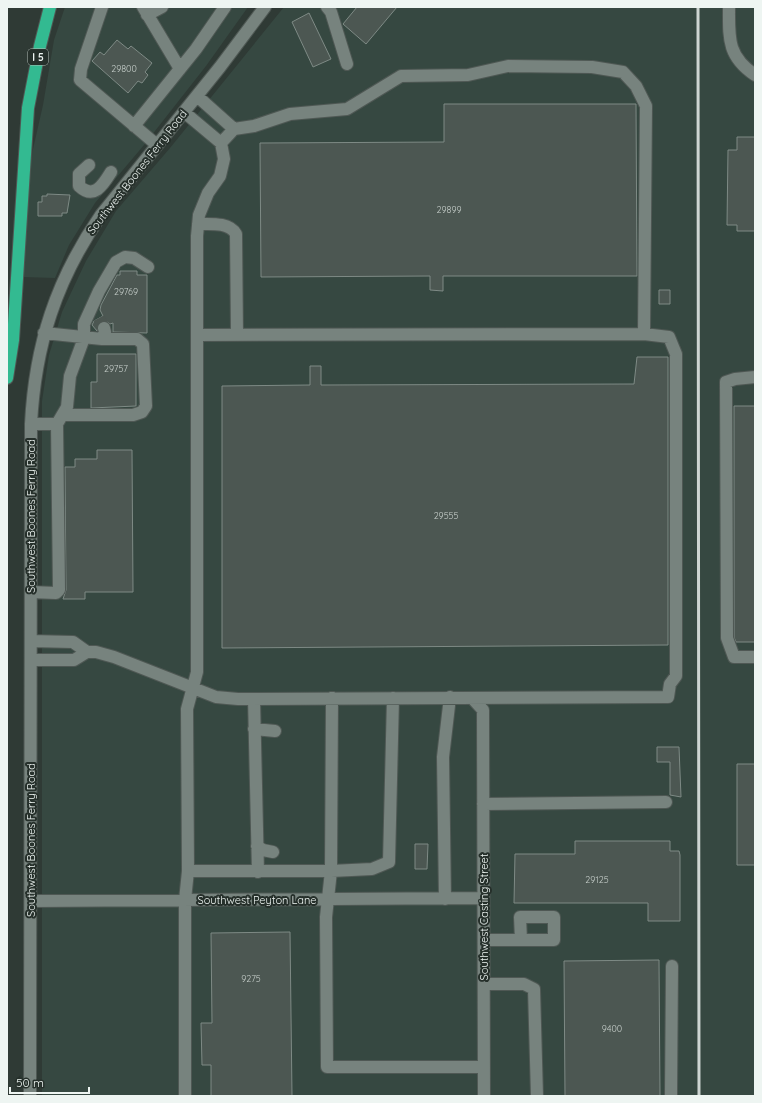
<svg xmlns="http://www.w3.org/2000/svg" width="762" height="1103" font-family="Quicksand,sans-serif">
<rect width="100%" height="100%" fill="#2f3a35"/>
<path fill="#364841" d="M65,7H248L206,66L144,145L95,203L69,245L55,278L23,277L31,158L43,105L54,40Z
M284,7H755V1096H42V401L49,355L62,312L86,261L116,211L170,148Z"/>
<path fill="#4c5752" stroke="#7e8a85" d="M357,7H397L366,44L343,24Z
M309,13L331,59L313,67L292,22Z
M117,40L128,49L131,46L152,63L145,72L148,75L142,83L138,81L128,93L92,61L100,52L104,55Z
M444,104H636L637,276H443V291L430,290V276L261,277L260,143L444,142Z
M737,137H755V231H737V225H727L728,150H737Z
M47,194L70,195L67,213H62V216H38V202H42V196H47Z
M120,271H137V275H147V333L113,332V323L110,324L106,321L99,323L97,331L92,325L94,321L103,316L100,310L101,305L117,275H120Z
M659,290H670V304H659Z
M97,354H136V406L91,408V382H97Z
M637,357H668V645L222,648V386L310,385V366H321V385L634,384Z
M734,406H755V642H736L734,637Z
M97,450H132L133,592H85V599H63L66,590L65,467H75V459H97Z
M657,747H679L681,797L670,795V762H657Z
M737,764H755V865H737Z
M575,841H670V851H679L680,855V921H648V903H514L515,854H575Z
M415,844H428L427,869H415Z
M290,932L292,1096H211V1065H202L201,1023H212L211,933Z
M659,960L660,1096H565L564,961Z"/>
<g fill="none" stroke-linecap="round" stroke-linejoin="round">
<path stroke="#4c5651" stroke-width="12" stroke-dasharray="12 6" stroke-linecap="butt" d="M99,318L104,328"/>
<defs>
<path id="minor" d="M102,7L81,69L80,80L157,145
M143,7L180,69
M327,7L331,12L347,64
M729,7C729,38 727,56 755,75
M147,15L162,7
M197,96L234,129
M184,112L221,143L224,159L220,176L208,193L199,215L197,236V672L187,709L188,871L185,900V1096
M134,126L196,49L225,7
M221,143L234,129L254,126L290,114L347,109L401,76L468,75L508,66L592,67L623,72L636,86L646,106L644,334
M89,165L79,174V186C94,200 103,185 111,172
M198,224C211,224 229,222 236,234L237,335
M44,333L102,339H137L143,344L146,406L142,412L133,415H63
M102,339L105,332L104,328
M755,377L735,379L726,382L727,638L734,657H755
M31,424H57L67,407L70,376L84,338V324L99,291L116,262L125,257L134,258L148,267
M31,592L56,593L59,590L57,424
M31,641L73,642L87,652
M32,660H74L87,652H96L114,657L216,697L238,699L668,697L670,684L676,676V354L669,337L644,334L197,335
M332,698L331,871L326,917L327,1067H484
M254,699L258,872
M473,699L483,710L484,1096
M254,729L275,731
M483,804L666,802
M257,846L263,850L273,852
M188,871H331L372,869L389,862L393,698
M445,899L443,757L450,697
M31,901L483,898
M484,940H554V917H520L521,940
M484,984H524L534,989L537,1096
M30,1096L31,424C35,345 56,280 101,215L220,67L265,7
M671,1096L672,966"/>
<path id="highway" d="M7,378L13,340L28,108L40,46L50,7"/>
</defs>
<use href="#minor" stroke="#4f5854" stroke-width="14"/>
<use href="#highway" stroke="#4f5854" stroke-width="14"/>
<use href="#minor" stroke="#77837e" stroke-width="12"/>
<use href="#highway" stroke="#33ba91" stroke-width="12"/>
<path stroke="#ced5d2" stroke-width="3" d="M698,7L699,1096"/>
</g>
<g text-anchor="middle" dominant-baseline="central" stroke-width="4" stroke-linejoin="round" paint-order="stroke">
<g font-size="9" fill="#c6ceca">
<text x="124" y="68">29800</text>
<text x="449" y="209">29899</text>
<text x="126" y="291">29769</text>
<text x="116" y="368">29757</text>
<text x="446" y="515">29555</text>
<text x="597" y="879">29125</text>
<text x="251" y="978">9275</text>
<text x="612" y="1028">9400</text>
</g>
<rect fill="#26302b" stroke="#b2bab6" stroke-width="1" x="28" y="49" width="20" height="16" rx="3"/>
<g font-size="10" font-weight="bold" fill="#eef5f2">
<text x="38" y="57">I 5</text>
</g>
<g font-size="11" fill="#eef5f2" stroke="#26302b">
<text transform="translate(137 172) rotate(-52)">Southwest Boones Ferry Road</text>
<text transform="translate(31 516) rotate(-90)">Southwest Boones Ferry Road</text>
<text transform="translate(31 840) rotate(-90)">Southwest Boones Ferry Road</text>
<text x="257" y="900">Southwest Peyton Lane</text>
<text transform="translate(484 917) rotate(-90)">Southwest Casting Street</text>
</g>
</g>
<rect width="762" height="1103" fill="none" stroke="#eef5f2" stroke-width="16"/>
<path d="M10 1087v6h79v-6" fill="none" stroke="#eef5f2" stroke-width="2"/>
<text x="16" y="1087" font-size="12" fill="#eef5f2" stroke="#26302b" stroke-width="3" paint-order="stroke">50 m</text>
</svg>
